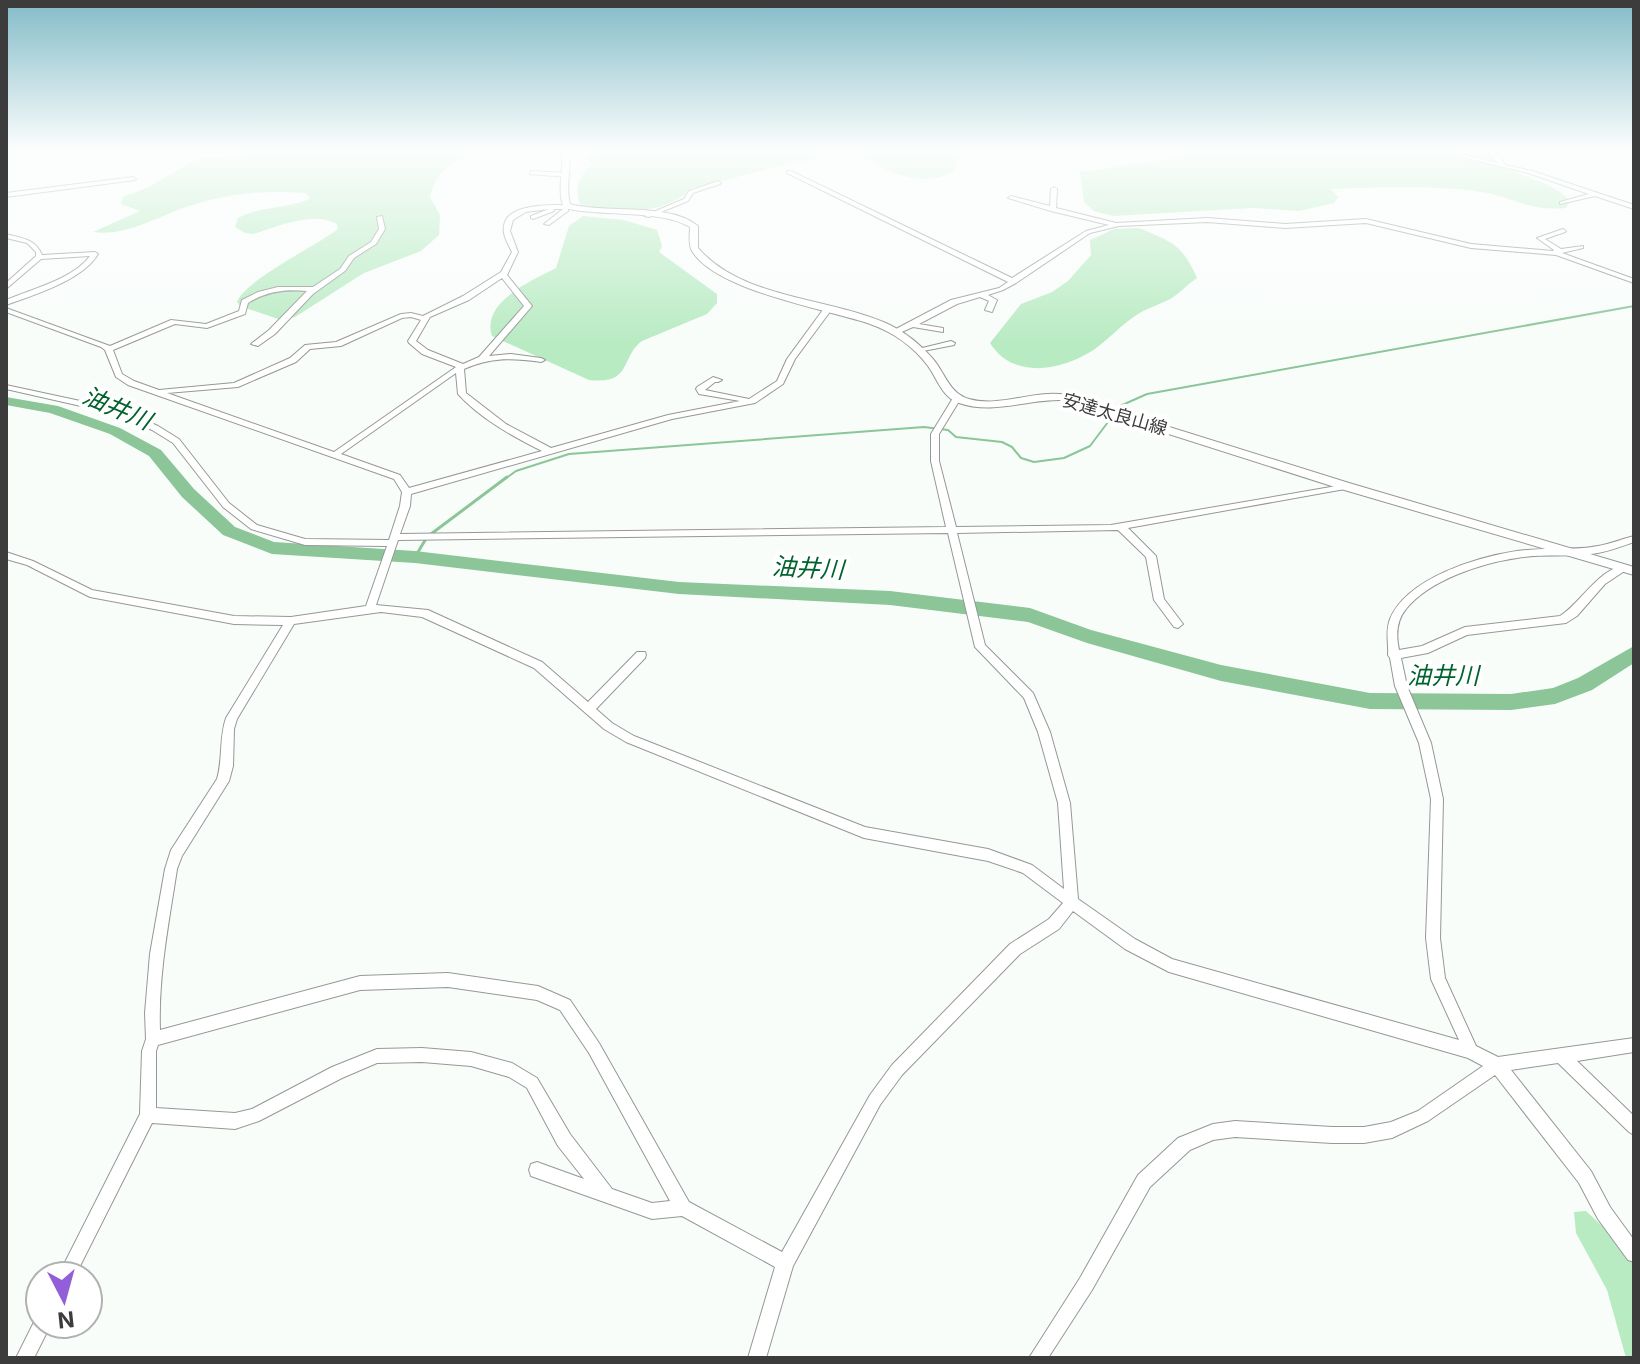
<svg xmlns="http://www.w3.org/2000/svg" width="1640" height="1364" font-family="Inter,'Noto Sans JP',sans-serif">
<rect width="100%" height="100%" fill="#f9fdfa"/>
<path fill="#b9ebc3" d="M254,150H487C458,160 438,165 430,197L440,215L439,235L421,251L364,273L295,317L281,320L240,306L237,302C245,280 316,246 338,229L337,224C313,210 277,227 253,234L245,233L235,227L238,218C260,206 286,209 310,199L306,193C265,190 227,193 189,206C158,216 126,237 93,232L140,211L121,204L123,197L149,187L199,157L229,159Z
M599,150H973L957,160L954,171C929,185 904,178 878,166C871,163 864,157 855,157C804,154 743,178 692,188C663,217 616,213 580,204C574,185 580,176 593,163L585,158Z
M1179,150H1490C1502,179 1549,175 1570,201L1566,208C1525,212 1509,194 1475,191C1427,185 1380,187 1331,189L1338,197L1334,203L1299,211L1253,208L1113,216L1094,211L1084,202L1080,172L1177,158Z
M583,216L624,220L657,230L662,246L659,252L717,294V303L707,314L642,341C620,357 633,385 589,380L492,336C481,302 531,281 556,268L569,226Z
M1139,228C1172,242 1182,244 1197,278C1188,284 1181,292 1172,298C1162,304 1149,307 1138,314C1122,324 1110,338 1095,349C1062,371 1013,380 990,343L1021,304L1052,292L1068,281L1091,255L1090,240L1114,229Z
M1586,1211L1624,1246L1634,1264V1358H1626L1607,1290L1576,1233L1574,1212Z"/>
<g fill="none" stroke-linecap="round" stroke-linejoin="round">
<path stroke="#8bc598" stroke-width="2" d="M573,154L599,150
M505,479L516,471L569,454L924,427L948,430L956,437L1002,442L1012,447L1021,458L1034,462L1064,458L1090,446L1120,406L1147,394L1634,306"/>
<path stroke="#8bc598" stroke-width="3" d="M415,557L427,537L507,477"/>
<path fill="#8bc598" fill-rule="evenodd" d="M6,397L58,406L120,428L161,450L194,489L235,527L274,542L415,551L679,582L890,591L1030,608L1091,630L1221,665L1370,693L1511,694L1553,688L1578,678L1634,646V663L1592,690L1555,704L1511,710L1370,709L1221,681L1087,643L1028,622L890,605L679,594L415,563L272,554L223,535L182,497L149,456L110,434L50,413L6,405Z"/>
<defs>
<path id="minor" d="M1432,150H1443L1498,163L1487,150H1493L1506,165L1532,171L1634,205V209L1595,196L1560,204V202L1589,194L1528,173Z
M532,171L567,173L570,175L567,177L530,174V172Z
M787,171H791L1012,278L1086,231L1109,225L1051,211L1008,198L1011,196L1050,206L1051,189L1054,187L1057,189L1056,208L1116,223L1207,218L1285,224L1366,219L1471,244L1553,251L1554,250L1537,238L1563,229L1566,231L1565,232L1545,239L1561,249L1583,246V248L1562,253L1634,279V283L1556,255L1471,248L1366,223L1285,228L1207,222L1119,226L1090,233L1016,283L1003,290L988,295L997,300L992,312L985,310L989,301L980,297L957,304L919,324L943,328V332L913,327L897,334L893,332L894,330L951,300L999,288L1008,282L787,173Z
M133,177L136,179L135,180L6,197V193Z
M718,181L721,183L720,184L693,193L688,201L649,217L644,216L684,199L689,191Z
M570,205L573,207L572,208L568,209V211L549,225L544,224L563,209H554V211L533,219L531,218V216L549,209L526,212L513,220L510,231L518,252L507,275L532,306L489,356L511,354L541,358L545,360L541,362C512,358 491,357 464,369L466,393L506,424L551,448L668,415L740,401L699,394L696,389L697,387L713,377L722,380L718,382H715L705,390L749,399L777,381L787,359L825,307L832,309L795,359L783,384L755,403L672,419L411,494L410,506L400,534L946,527L931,461V434L953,398L957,396L961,398L939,434V461L956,527L1111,525L1348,484L1350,486L1345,489L1128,528L1156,556L1164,599L1183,624L1178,628L1174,627L1154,600L1146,557L1118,530L957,533L985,645L1033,693L1050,732L1070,803L1078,899L1135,939L1172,959L1459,1040L1431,979L1426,938L1431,799L1419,743L1395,686L1390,658L1388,655C1389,643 1385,632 1390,619C1407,578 1477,557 1517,551C1544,547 1572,551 1598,546C1610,544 1622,539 1634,536V542C1622,546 1610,551 1598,553C1572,558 1544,553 1517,558C1482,563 1429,580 1406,609C1396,621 1396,636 1399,650L1422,646L1465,627L1560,616C1581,603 1601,565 1627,566L1629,568L1605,584L1577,616L1566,623L1467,635L1428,653L1401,658L1407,686L1431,743L1443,799L1440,938L1445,978L1476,1046L1498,1057L1634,1038V1052L1577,1061L1634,1116V1135L1629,1132L1558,1063L1511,1070L1591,1171L1610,1207L1634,1240V1262L1628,1260L1598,1219L1579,1183L1495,1075L1428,1121L1392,1138L1364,1143H1332L1235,1137L1213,1140L1190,1150L1150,1187L1092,1290L1048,1358H1029L1080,1278L1138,1175L1178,1138L1213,1124L1235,1121L1332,1127H1364L1391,1122L1418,1111L1483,1066L1468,1058L1169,972L1125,949L1073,911L1059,929L1020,954L902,1075L880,1105L793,1266L766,1358H748L775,1267L682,1216L652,1219L531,1176L529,1170L531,1164L537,1162L584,1179L558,1146L527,1088L509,1077L471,1066L422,1062L377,1063L342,1078L259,1121L235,1129L152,1123L75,1276H58L140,1114L142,1051L146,1039L145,1013L150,954L165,869L171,850L217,779C223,759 219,738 226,718L283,625L234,624L90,597L27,565L6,559V552L33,561L92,590L234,616L291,617L366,606L387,546L305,545L251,529L223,507L173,443L152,430L116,414L6,389V385L122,410L158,426L179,439L229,503L257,525L305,539L389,540L400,506L402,492L394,479L128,385L116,377L105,350L101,347L6,312V308L110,346L171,320L206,324L239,311L242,300L258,292L278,287H313L340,269L349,256L371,242L379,229L377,217L382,216L385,229L376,244L354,258L345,271L313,294L275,334L258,346L251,344L269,330L307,291C286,289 267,291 248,303L245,314L207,328L175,324L113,350L122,374L134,381L159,390L234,383L290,358L305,345L336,342L401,314L411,313L423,316L463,296L501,272L512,252C509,246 505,239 504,233C499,202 551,205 570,205ZM502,278L524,306L479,357L463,364L428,350L416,341L430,317L469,300ZM411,317L421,320L408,341L409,343L422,354L456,367L334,452L167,393L238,387L296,362L310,349L341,346L402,318ZM456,373L458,394C481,419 512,436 542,451L409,488L400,475L341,454ZM948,533L975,647L1024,698L1038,732L1058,803L1064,889L1032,865L988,849L865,827L634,736L612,723L596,709L645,658L646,655L645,652H637L588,702L542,662L428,610L376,605L398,540ZM381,612L422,617L534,668L604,729L626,742L864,838L988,861L1023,873L1063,903L1049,919L1010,944L892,1065L870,1095L782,1252L689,1202L599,1043L570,1000L538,986L448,973L360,976L160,1030C158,976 169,922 177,869L182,856L229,781L233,766L234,729L237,719L294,624ZM448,987L537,1000L560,1010L589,1053L670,1201L652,1203L612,1189L570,1134L537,1078L512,1063L471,1052L422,1048L377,1049L332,1067L252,1109L235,1113L156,1108V1051L158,1045L360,990Z
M6,234C21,238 36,239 42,255L95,252L98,254C83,280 34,295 6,305V300C32,289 73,279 90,256L41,259L6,289V283L36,256V252L27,243L6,238Z
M951,341L955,343L954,345L918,352L914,350Z
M40,1316V1324H51L34,1358H16L36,1318Z"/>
<path id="major" d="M561,150H569C572,168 565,186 570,204C607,214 669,202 698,226V248C743,300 830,297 890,325C906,333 921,345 933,359C945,373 949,393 969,399C1001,408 1034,389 1067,395L1349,483L1634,567V575L1341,489L1062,400C1028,399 993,415 959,403C942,397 938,380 928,366C914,347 893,332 870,324C826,309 716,291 692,251C688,244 690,234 690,227C660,209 601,217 564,208C556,189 565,170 561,150Z"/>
</defs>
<use href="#minor" stroke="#959895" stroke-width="2"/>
<use href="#major" stroke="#959895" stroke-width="2"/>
<use href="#minor" fill="#fff" fill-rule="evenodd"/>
<use href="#major" fill="#fff" fill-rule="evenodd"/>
</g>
<linearGradient id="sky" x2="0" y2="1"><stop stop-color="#83bbc8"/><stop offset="0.44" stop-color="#fcfefd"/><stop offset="1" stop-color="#fcfefd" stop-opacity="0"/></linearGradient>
<rect width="1640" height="341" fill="url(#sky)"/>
<g text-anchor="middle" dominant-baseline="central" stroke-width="8" stroke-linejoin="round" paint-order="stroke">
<g font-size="18" fill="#3b3c3b" stroke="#fff">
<text transform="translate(1115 414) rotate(16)">安達太良山線</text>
</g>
<g font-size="24" font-style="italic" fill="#00622c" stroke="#fff">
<text transform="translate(117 408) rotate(23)">油井川</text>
<text transform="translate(808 568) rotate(3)">油井川</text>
<text x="1443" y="675">油井川</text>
</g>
</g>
<rect width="1640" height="1364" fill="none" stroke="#3b3c3b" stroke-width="16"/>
<g transform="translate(64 1300) rotate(174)"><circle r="38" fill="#ffffff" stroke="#b1b1b1" stroke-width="2"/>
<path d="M0-6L14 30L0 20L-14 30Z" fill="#935fd8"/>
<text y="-12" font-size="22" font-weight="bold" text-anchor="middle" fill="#3b3c3b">N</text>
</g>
</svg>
